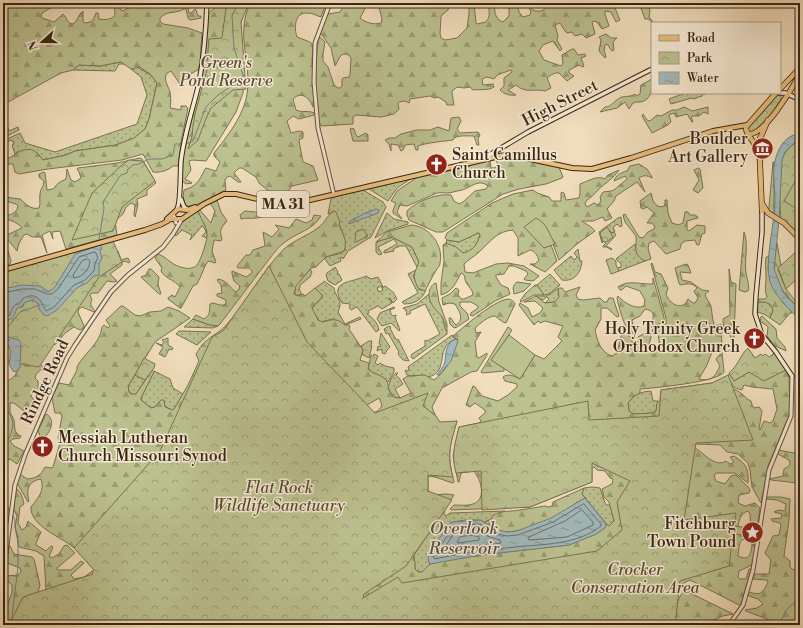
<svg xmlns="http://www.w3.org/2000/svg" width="803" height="628" font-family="'Libre Bodoni',serif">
<defs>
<pattern id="grass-dots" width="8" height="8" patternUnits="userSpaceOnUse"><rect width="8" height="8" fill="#bcc190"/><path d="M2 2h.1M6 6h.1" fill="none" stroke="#9a9d74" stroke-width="1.8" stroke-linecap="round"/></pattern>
<pattern id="forest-firs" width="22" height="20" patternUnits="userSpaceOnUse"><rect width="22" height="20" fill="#bcc190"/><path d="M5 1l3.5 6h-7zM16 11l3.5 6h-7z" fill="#9a9d74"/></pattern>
<pattern id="park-crowns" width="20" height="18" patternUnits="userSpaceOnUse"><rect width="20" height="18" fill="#bcc190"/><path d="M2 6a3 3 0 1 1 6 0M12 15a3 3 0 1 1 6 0" fill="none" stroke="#9a9d74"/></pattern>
<pattern id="water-ripples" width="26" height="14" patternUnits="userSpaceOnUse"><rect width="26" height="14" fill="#a1b9bc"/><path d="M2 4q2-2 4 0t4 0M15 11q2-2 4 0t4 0" fill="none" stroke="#849698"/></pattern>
</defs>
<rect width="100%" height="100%" fill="#f1debd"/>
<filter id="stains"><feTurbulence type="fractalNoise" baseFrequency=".005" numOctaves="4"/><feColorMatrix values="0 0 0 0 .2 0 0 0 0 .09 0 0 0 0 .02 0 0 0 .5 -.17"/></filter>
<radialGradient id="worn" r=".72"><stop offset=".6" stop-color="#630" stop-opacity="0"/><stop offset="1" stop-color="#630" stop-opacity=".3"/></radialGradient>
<path fill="url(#grass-dots)" stroke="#7a7352" d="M117,62H121L125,64H119L115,71L73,70L79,65L100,66Z
M137,67L151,75L157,83L149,119L145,129L134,138L116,145L75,151L66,155L43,160L37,153L18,151L15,154L12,145L14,144L12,140L3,143V141L20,133L25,143L55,152L137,124L147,95L141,77L131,69Z
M3,116L9,131L18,127L19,130L3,138Z
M412,178L397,188L388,201L369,189Z
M363,190L383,202L386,207L371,237L348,251L343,259L342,257L340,258L341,261L330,266L325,259L326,257C331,255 341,255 344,251C349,245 337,219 334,211L328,214L331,199L332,197Z
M198,211C202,219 209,229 207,238L202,236L206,232L205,229L202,226L190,240L192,235L182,230L176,236L175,234C184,219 182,220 198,211Z
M387,213L394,219L408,222V224L387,231L375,238Z
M621,217L622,226L620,227L617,224L613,228L615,231L612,233L609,230L612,233L614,232L616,235L606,246L612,249L611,250L607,247H603V246L606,243L604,241L602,243L599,232L618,218Z
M478,233L480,234C478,244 473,251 463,253L446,243L447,240L459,242Z
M392,237L412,247L419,262L417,267L406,246H400L393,249L394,251L384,253V251L397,244L394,239L378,247L382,254L379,255L376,252V242Z
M635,244C635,250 640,258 645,261L619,271L617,268L621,267V264L616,259Z
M578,249L580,261H582C581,273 574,282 562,280L554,270L571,256L574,260L577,257L574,253Z
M335,267L338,272L337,274H339L342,280L335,285L328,281L326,275L327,273Z
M310,269L312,272L310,277L300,285V287L299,289L302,295H295V286Z
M416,270L413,276L420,290H426C422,300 414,304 404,304L402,302L418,293L408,274Z
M550,274L560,285L549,294L544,295L537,285Z
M366,276L371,279L378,277L383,287L382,288L381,286L377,288L379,292L383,290L382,288L385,286L393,292L397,299L393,303L390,298L388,299H390L392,303L382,309L378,306L368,311L369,313L367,314C373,318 378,323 379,330L376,332L357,307L351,310L349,307L350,306V304L342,303C328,280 352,283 366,276Z
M324,281L334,288C335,297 344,300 338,312L345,324L360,317L361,319L345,325L333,319L320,322L313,311L312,308L323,296L315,288L324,282Z
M559,288L558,289L559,297L556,302L545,303L549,299L547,297L543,300L535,296H547Z
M429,294C430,304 439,310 443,319C445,323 444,327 446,331H447V334L413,359L411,357L412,354L425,346V340L427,341L440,334L425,304L410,311L411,313L407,315L406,314L407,313L405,309H404L403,308L417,304Z
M758,302H766L773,307V311L770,318L764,314L757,312Z
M394,307L395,308L390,310L391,314L393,316L396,315V316L395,317L400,330L399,331L391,323L382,326L377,319L380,313Z
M193,319L210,325L218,326L213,328L184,327Z
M389,326L391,327L390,328L395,338L397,340L398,339L409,361L403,360L398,354L399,352L388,333L386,334L384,329Z
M179,331H183L211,332L197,345L176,334Z
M381,333L390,347L387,350L385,354L382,353V351L381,349L377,351L378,346L380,347L381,345L379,344Z
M452,335L453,337L457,339C433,345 451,372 428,377C422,374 413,377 407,375L405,370L407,371L409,370L408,367Z
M168,338V345L173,348L172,350L169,349L165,357L159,354L163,347L156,343L162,345L164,342L162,340Z
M369,341H372L371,345L372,346L369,358L363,355V354L362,355L363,350L361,346Z
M374,354L378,356L375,363L378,365L380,363L385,366L394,368V372L388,382C383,375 374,375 368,369L371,355L373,356Z
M154,371L170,379L173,388L183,394L175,409L172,410L164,406L165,401L161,400L155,407L151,408L141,400V398Z
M396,373H398L396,375L399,378L403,384L395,389L400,398L394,397L388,389C389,383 391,377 396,373Z
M135,375L145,380L136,394L134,395L129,392L128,386Z
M651,391L653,401H658L656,411L652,413L634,414L629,411L628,403C636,394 639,392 651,391Z
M592,487L600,488L605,503L606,505H610L614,520L609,527L582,494L584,488Z
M445,509L444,514L446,516L450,513L505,511C497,513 493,519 485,522C476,518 460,520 451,523L431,552L429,563L430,564L422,572H418L415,569L414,555Z"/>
<path fill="url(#forest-firs)" stroke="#7a7352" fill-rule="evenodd" d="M3,3H52L54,4V6L42,13L41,16L42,18L54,22L63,14C67,17 67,24 73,24C78,21 78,14 83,11V21L85,23C94,22 93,19 96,13H98L99,19C104,20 114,20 115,14C115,10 114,6 114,3H118L120,9L123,11L130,7L131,3H187L189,13H191L195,9L196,10L198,16H201V18L190,20L188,18L186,9H184C177,14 167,10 160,18V21L163,24L188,28L202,33L200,64L198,70C190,73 187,79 180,84L171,71L167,73C163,80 168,85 170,92C171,97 171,103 170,108L181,110V106H186L188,108L182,137L178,166H173C169,170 160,173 153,172L143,154L122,160L48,169L19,174L15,172L13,164H7L5,168L3,166V157L9,158C17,154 27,144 37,153C39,154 41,158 43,160L66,155L75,151L116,145L134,138L145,129L149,119L157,83L151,75L140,67L131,69L121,62L100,66L79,65L73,70L61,73L8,102L3,93Z
M222,3H246L240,27L244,86L243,93L236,112L206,161L192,160L189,161L191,170L185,179L192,183L186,184L182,181L183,156L204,67L208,13Z
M250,3H326L321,17C317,16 313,13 308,13C294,12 294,28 297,37L310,42L313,45L312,61L314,104L313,107C310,99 302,90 293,99L296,110C302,113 308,110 314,113V115L299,119L293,116L287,121L291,133L299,131L303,132V138L300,139L299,141L303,162L313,166L318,180L292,186L289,190L288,198H285L282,194L271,193L259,183L256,177L242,168H239L234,173L241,182H238L230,176L227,177L225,180L226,190C218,194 195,208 186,206C183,202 183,195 184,190C197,186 199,181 205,169L206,168L216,171L220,162L214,156V153C227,137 244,115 247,94C252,61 235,37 250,3Z
M345,3H368L360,18C366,23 374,25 381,23L382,19L379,7L383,3L392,6L409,4L411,3H451L448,10L442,15L441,17L440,34L441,38L445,40L457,38L467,28L469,14V5L474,4L476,23L477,24L486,22C491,16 489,10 488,3H494C495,11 494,19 503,22L509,16V3H517L519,12L523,17L530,15L531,12L529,7H521L519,3H533L530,6C532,12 539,12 544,10L545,3H556L557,5L564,3H605L609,8L613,6L615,8L620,20L616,22L611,12L605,11V14L609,26L602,29L597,22L594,21L592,22L595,34L586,38L582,34L575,36L572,32L567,33L565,31L560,23L555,25L558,36L557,40L562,49L560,51L553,41L543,45L539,51L544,60L561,66L563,63L562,55L572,49H574L578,55L585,54L586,56L581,58L584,66L583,67L579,65L569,70V73L574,76L567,81L559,73C555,72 551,75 547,78L551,88L545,91C534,88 526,94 516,85L508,90L516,95C510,96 504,94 500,90L504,86V78L512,72L511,70L497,75L494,79L487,77L482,79L483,85L493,84L494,87C488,91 480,89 473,90L470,87L464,88L457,87L452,91V93L454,105H447L446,102L438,97L435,98L430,96L410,99L409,103L405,101L399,102L398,103L399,109L394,114L381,117L356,115L353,117V124L321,126C313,111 315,55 319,38L320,37L325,42L323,54V61L328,67L334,85L338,88H340L342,86V79L343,78L349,77L350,75L351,58L349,55C339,51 339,61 335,66L331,48L320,32L326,16L328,14L340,12Z
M639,3H648L650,11L649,17L654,23L648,19H645Z
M606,34L611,38H617L613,42L614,50L612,51L607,44L605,45L604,50L606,57L605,58L599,51L601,40L599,37Z
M652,79C652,89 652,100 640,102C637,102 635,102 633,103L629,109L625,102L617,108L600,112L605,107C612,107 615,99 622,97C627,96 630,97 635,94L636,96L640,94L641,85Z
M684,107L692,111L708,107V114L704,112L699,116H693L691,117L693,122H692L687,114L676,117L674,113L669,115L671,122L668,125L652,133L642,116L643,114L647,120L650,121L657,115L661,116L672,110H677Z
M459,117L461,121L457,129L460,133L478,132L480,135L478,139L479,145H477L474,136C467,136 460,135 454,138L453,140C445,141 425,143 418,146V150H416L414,144L405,145L403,150L401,151L398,145L391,144V151L389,144L385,140L389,138H395L401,134L417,130H430L438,127L449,131L451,118Z
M351,128L354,129L356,135L358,137L366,133L368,135V141H353L350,129Z
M509,157L559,167L563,177L562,178L546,184L519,189L503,194L443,232H436L409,220L407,215V211C417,201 438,193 451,195L454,201L459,204L463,202L475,191L486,189L488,186C479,178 470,188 462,190C459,191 456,191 453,192C449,194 443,192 437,193L407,206L400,205L397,212L402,219L393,213V210L396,203L391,201L397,191L419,176L454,170L488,160H490L491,168H494L498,166L496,158Z
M140,158L142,159L156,183L147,190V195L137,199L138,205L135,217L134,215L135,205L131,203L126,207L123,214L115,221L117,235L66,249L60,231L52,232L53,239L50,231L42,235L47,253L41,237H32L27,234L24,235L19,243L17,251L9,241H7L6,244L11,261L10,264L7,265L3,256V235H7L22,228C18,223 10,219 3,219V215C10,216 17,213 18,206L16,204L3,200V197L20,199C26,204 31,210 39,208C41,203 39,199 40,194C40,189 44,187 44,181L39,177V174L44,172L45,173L47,190C58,189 53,186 60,182C62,181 64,180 66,179L67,169L71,180L75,182L81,178L79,172L77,169L78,168L117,163Z
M773,162H774V214L769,210V207Z
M639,164L647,169L652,177V178C647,175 644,175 639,178L645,192L637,182L616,196L614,201L607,209L612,218L605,221L603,217L593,221H582L591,227L595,231L577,244L559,260L553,244L555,243L552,239L544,248L551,245L557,261L545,272L530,264H535L539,260C537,255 535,251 530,250L518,256V238L513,230C497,231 490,242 479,252C475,256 469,259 464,264L465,272L473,273L496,264L508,263L524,266L539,276L533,281L525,280L524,279L528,274L526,271L514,266H509L504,274L496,275V277L501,285L508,288L510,294L495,301L473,316L470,315L471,313L478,308V306L471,302H460V306L467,313L469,319L457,327L454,328L450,324L449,318H451L454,323L456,325C465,319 459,311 455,304L449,303L443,305L442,298L450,294L456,288L459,290L458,295L461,299H464L473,295C473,289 467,286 465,280C465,278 465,276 463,274L461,273C456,283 452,292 441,295V283L444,261L443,245L446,243L456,247L463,253C473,251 478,244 480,234L478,233L459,242L447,240L445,238L447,233L492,203L513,194L533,190L537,193L549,197L552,201H561V193L562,192L564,193L566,200L579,198L580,194V184C588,181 598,175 605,179L608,175L619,170C613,179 605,183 598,190C594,195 591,197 586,201L585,204L587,207L594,203L598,205L601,201L600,197L603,192L611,191L614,190L627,179L625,176L614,181C616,175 620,173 627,171L630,166Z
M698,168L700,169L703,188L698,193L693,190L699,180L694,170Z
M651,193L653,201L657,206L663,207L665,204V200H667L668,213L672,223L678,225L683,223L685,212H688L690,215H695L698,217V218L687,221V230L689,231L697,225L705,226V233L702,234L699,245H697L695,240L685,241L681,244L680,249L666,254L654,241L649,243L648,248L651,259L645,261C632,254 637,248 636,236L625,222L623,215L625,214L639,237L643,238L648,232L654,229L655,227L652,223H647L654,213L647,207L643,209L641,208L640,201Z
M216,200H217L221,212L227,221C221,228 219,230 222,239L221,241L214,240L212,251L216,262L215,263L209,261L206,264L200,278L197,284L193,286L181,308H180L168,299V298L172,295L175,297L180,287C175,280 164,278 161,271L162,268L155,258L158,254C169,258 171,266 185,268C189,269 194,268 197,265C201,260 208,239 207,233C206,225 200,218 198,210L199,209L211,223L215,211L211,204V202Z
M245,211L265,213L267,215C257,220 251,217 241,219L240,215Z
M334,211L336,212L340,222L339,225C343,234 348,241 344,251L326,257L316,267L311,268L296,286L294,294L298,296L303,294L305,296L315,288L323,296L312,308L318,320L323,322C334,319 336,318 345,325H349L350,327L349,329L363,350L360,360L369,363L368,369C375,376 390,375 388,389L394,397L400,398L411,393L403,379L408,376L425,375L434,380C448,370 453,354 458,339L453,337V336C465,326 493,301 508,299C512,299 514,302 515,304L506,323L503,322L495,316C488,316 481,323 475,328L476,333L481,332L475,342L477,357L479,358L487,353V355L477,371L471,372L442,388L432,407C434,414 438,420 441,427L457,421C449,448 447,454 454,482L453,483C445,481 438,477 429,476L428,478V491L432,495L447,494L454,495L414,555L413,560L415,561V569L418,572H422L430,564L442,561L481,555L569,545L596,534L605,528L606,524L609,526L614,521L609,502L604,497L602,489L612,484L613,479L610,478L605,471L597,470L594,467L592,468V482L530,507L451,510L450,509L454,505C459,505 468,506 473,504C487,499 481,480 474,471L461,473L459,482H458L453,456L459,427L479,423L481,421L479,418L485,413V410L475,403L470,407L466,405L473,386L475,387L482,396L498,401L508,395L517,387V384L505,381L503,377C508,373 514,376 520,379L535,355L544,359L562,341L558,337L563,326L545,321L540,323L538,321L534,325L519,305L520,303L528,308L532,317L540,313L543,308L535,301L524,302L536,296L545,303L555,302L559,297L558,289L559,288H562L565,292L580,287L576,295L578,299L583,300L600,298L604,302H607L609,298H613L619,316L617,317L607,308H601V319L595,330C597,340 601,353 612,356L617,353L621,336L625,331L631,338L633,344L639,341L638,337L647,332H650L651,337L649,345L653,350H658L660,348L658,333L653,332L652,330L666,324V318L651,264L652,263L655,272L661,274L668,288L666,294C669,302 677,309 685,304L688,299L693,303H695L698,298L694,291L697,288C692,282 687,284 680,285L679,283L675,268L686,264L688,265L691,273L680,272L682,280L691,282L702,290L709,291L705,294C706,299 709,301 711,306C712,312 712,318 714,324L715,326L721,324L722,347L718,352H712L707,365L699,379C711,382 715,377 720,366L716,359L722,352L724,372C718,382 654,388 640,389V393L634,396L628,403L629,411L634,414L652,413L656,411L657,403L660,400L661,390L712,383L726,377C732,391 730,386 741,393C745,396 746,399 751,401L752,405L754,408L759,407L762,411L759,429L760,430L764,421L770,423L773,421L777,409L773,389L752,387L744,385L742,390C733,388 729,385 728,375L730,374L734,381L749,372L786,369L789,377L790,413L768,466L761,503L752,487L750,470L748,463L738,454L727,452L720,445L695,444V448C704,453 715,468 726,461L730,464L734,462L730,457L734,456C746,464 749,468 748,483L735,473H716L714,476L716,481L725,484L731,476L735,475H736L748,487L750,490L749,493L739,495L738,503L745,506L755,503L760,508L757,529L751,528L750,514L748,511C741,513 739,519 738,526L750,536L756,537L755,540C738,537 740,541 738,556C750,562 751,553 752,544L756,545L752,565L739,571L738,577L740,579H746L749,569H751L741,604L739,605L690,580L680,585L641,620L46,590L44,556L36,551L19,547L15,527L17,516L14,510L15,493L17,489C21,492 23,499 24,504L20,507L18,523L22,530L26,527L28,521L41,532L36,543V545L46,551L51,546L53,547L49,556L52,558L59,554L64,546L67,545L75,553L57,568V570H71L81,561L84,563L71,575L74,579L84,577L94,570C88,562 80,553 73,547C61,537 30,526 31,507C38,498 45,491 41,479C28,481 26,490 29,501L28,502L17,483L20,474L27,479C37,478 41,475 45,467L52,468L53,467L60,443L58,438L62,416L60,413H55L52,398L59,383L69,385L77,370V367C83,354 101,343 102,327L104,325L108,328L110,326L106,320L121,306H123L135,315L140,316L150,312L161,311L168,307L179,311L190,318L155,342L128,386L129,392L131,394H136L152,370L154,372L141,398V400L151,408L155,407L161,400H164L165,407L172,410L174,409L188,385L199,361L196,354C200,349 200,346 205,342C212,335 221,332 228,323C248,300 262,271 284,249C294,240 307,236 318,228C326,222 325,217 334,211ZM379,398L382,405C379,412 374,413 368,413L365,408L367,405Z
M314,215L321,216C313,230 298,232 285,242C279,246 275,252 270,258L220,324L218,326L210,325L193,319L196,315L204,319C211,315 209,311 210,304L212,303C216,303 219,306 224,305L226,303V300L217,296V294L222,293L221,285L217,280L218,279C229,281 229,288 236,292L239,289L240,286L234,281L232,274V271L246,277L252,273V271L249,268H238L237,266L246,255H250L253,250L265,246L263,232L272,237L279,229L275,225L289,228L296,219L306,223L312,220Z
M411,225C429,226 444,245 440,263C440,266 439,266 437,269C432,276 429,284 425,291L418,288C412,275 414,275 419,262L412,247L392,237L376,242L387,232Z
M363,229L368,236L356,242L355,241L356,232Z
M744,232C749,243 744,261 746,273C747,278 750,287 748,291L745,292L739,290Z
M777,243L781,266L778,270L786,289L800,307V309C789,299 774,284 774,268C774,260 776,251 777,243Z
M118,251L121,260L128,258L130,262L129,263L125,261L122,262V265L110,274L117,281L114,282L107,281L98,293H92L90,295L92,300C89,304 92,307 95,311L94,312L82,307L79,309L78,312L84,326L83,328L80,330L74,327L65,333L56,344L52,345L39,362L43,368L36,374L35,378L38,381V388L47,395L33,390L31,396L37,405L29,410L24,411L14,403H10V412L14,420L15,430L17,434L21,436L20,438L13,439L10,441L14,446L24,451L17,464L10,459L3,462V382C19,379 20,365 20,351L113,253Z
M769,255L768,270L783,303L788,307L792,313H790L780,325L770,318L773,311C772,302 765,302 758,302L759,299H765L767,297C764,289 766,285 766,277C766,270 765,264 766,257H768Z
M612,258L616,261V265L619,271L611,274L606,260Z
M149,269H151L159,277L158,284L161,294H159L141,277L146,275Z
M729,269L731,282L736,284L734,338L737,353L735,352L730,335L724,333L723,319L730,315Z
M653,278L664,317V322L649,328L648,327C654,320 657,311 645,309L640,316L632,320L634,333V334C624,331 619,307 617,298L618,296C624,303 636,310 644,306L645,300L640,291L626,286L622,290H620L618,287C629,279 641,285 653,284Z
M517,282L531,284L524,291L514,294C513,289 512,286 517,282Z
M436,283L439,302L447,324V331C443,328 445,322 442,317C435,308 426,302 430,289C432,285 433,284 436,283Z
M535,285H537L544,295H534L521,302L520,301L525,294Z
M762,316L776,329L777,338L785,347L786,351L775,346L767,336L768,327L766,325L761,322L760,318Z
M508,327L512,330L492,360L504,368V371L482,373L481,372Z
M47,414C55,421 51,429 46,436H40L38,431L45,416Z
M778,450L800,454V479L798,483L771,480L770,479L783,476L784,469L789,466L790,463L789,460L778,454Z
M584,488L582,494L585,498C578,501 573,506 566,510C549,520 512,540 492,528C490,527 487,524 485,522L492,519V516C501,510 510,512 520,510C528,509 537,507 545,506L549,507L552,506L553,502Z
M766,497H781L790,499L789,520L784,556L790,561V567L792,569L795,570L800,567V617L791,625H782L746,611L745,610L757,608L763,604L758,599L749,596L748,594L749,592C761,596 763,593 768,582L767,580L753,579L755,574H769L771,560L765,553L773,536L779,535L781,525L780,523L772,521L771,519L781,518L782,514L774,512L779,510L785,511L786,504L777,500L766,499Z
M9,546H10L14,554L32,557L34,559L40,585L29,625H3C7,618 4,616 3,609C3,604 3,600 3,595L5,596L6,604H8L12,592V585L5,579V576L18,575L21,572L20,568L7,563Z
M686,591L733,614L723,616L702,625H646C652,620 672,609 676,604C680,599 679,594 686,591Z"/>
<path fill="url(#park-crowns)" stroke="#7a7352" d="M229,3H249L241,22L246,89L233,90L211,108L205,121L198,140L188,149L192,137L193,126L195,114L207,70V62L209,39L222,38L226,8Z
M685,93H708L702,95L701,97L700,96L699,97L694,99L692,98L671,104L669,99Z
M777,95L781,96V99C773,112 763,125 750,133L748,131V126Z
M799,140L800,142V239L781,220C780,204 776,166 785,153C788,148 794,144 799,140Z
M129,160L143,161L155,181L122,207L113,231L72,240L92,193L122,165Z
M607,227L613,237L605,243L604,241L603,242L600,233Z
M113,241L122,262L99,277L39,367L3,361V271Z
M800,248V276L786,289L778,268Z
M269,266L307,342L375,413L428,393L423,406L436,416L440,422L457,421C451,443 446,454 453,477L428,475V491L452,500L406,566L364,594L363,598L398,577L402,583L597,551L622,530L617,502L630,481L592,463V482L530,507L482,510L481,471L456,473C451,455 455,444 459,427L588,401L589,420L659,416L661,390L712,383L728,375L753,440L696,443L684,520L736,513L735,526L757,529L756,537L733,534L729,566L680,581L675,625H9L23,597L93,574L92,572L94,570L74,548L160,451L212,337L223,331Z
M748,348L755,358L761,354L763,356L765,354L769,357L776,352L787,368L786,370L764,381L749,372L734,381L729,373C738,366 740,355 748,348Z
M144,358L155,364L154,368L145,380L135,375Z"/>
<path fill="#bcc190" stroke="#7a7352" d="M800,173V205L797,209L784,201Z
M536,218C547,223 549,234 555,244L544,248L524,227Z
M509,335L535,355L520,379L491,360Z"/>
<path fill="url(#water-ripples)" stroke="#777e78" d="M800,134V139L793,144L785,152L782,160L779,220L774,269L783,292L790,300L800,309V319C790,311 774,294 770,282C764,261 775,224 775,200C775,187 772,173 775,161C778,148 786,134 800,134Z
M376,209L379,210L378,213L349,224V222L363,214Z
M100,245L102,248L100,251L102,258L99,264V275L94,276L87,283L77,288L57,310L47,316L44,315L39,309L38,303L32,300L24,303L23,307L17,308C13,318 14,319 3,321V289L22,285L40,286L48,291H50L55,287L75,254Z
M8,337L19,340L21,343L20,367L16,372L13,371L9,364L11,352L9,346L8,345L3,348V343L5,345L8,341Z
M457,339L458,341L451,361L439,375H437C439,372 444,366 445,362C446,352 446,341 457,339Z
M585,498L606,524L605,528L596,534L569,545L481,555L430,564C429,561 428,561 428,558C429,551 447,527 452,522L481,520L493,529L507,532L517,531L551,518Z"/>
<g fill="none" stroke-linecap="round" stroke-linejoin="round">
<path stroke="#6d6f68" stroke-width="1" d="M88,259L90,261C89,270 83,277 74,278L73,275L82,261Z
M3,293L22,289H35L47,294H52L58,289L79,257L94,252L96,253L98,258L95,263L94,271L85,280L74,285L54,307L46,311C41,302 38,291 24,298C22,299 22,301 20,303C19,303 18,303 17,304C12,306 12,310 10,315L3,317
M584,504L601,524V526C577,545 544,544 515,547C488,550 461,553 435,559L433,557L454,526L480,524L492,533L507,536L518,535L553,522Z
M582,510L593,522V525L567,537L530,540L528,539L529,537L565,521Z
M474,529H480L487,536L500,540L501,543L444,551V548L456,531Z
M474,535L479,537V540L459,543L457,542L460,537Z"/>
<path stroke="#777e78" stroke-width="1" d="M186,144L193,141L206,107L218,95L242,79L243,75L234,48L232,16L238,3
M99,240L104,208L103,202L118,179L121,175L127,173L128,169L133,165L139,164L149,159H162L173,155L175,144H183
M4,344V332L20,312L40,305
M3,356L4,347
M3,405C6,409 10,414 12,419C15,426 10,441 3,445
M3,497L10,512
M8,625L12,616L18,567V539L15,527V520L12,514
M779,625L786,610L795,602L800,595"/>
<defs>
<path id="tertiary" d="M330,3L315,43L314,82L318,128L334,195
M174,216L176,223
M3,575L15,485L25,455L67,358L75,345L111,292L128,275L163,247L173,234L182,219
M729,625L743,605L753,570L769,470L791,416L792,376"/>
<path id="secondary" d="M780,93H786L800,100
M481,160L528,132L652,69
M181,199L184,207L188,210
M177,209C181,203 180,171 181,161C184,134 193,109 199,83C204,56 206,30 207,3
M762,212V232L756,295L755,314L762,335L776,352L792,376"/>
<path id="primary" d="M167,219L178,209L187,210L195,207
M3,270L145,230L162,224L171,219H182L204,204L224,194H236L274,203H297L504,155L516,156L572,168L592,169L631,158L713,131L747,125"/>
<path id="trunk" d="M780,89L800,68
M749,134C764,136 793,87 800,74
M757,148C754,141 745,134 746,127L776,93
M763,205L768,213L784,223L800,239
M762,211L759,141L768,120"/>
</defs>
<use href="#tertiary" stroke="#67533e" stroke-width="5"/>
<use href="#secondary" stroke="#392513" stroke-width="5.5"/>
<use href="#primary" stroke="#392513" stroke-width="6"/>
<use href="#trunk" stroke="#392513" stroke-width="6"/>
<use href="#tertiary" stroke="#f6ead4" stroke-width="3"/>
<use href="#secondary" stroke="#f6ead4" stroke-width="3.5"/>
<use href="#primary" stroke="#e8bf7e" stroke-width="4"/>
<use href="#trunk" stroke="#e8bf7e" stroke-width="4.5"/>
</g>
<defs>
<symbol id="museum-disc" viewBox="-11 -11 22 22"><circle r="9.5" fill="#8f2418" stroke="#f6ead4"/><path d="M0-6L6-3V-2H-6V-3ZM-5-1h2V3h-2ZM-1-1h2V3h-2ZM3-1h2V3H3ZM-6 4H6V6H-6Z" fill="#fff"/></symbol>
<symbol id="church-disc" viewBox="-11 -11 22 22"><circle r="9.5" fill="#8f2418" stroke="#f6ead4"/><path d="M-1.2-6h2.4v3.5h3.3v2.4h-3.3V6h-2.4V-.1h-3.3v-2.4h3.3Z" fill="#fff"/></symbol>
<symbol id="sight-disc" viewBox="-11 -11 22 22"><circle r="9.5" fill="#8f2418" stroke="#f6ead4"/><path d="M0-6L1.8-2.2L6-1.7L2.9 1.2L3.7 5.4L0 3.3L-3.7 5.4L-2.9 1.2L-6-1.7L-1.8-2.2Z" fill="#fff"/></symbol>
</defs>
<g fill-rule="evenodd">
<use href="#museum-disc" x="750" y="136" width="25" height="25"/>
<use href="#church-disc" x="424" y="152" width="25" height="25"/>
<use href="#church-disc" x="742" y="326" width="25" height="25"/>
<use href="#church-disc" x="30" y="434" width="25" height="25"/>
<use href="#sight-disc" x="740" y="520" width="25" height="25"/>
</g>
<g text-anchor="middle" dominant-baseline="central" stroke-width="3" stroke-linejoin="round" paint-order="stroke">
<rect fill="#f6ead4" stroke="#72604d" stroke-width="1" x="257" y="191" width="52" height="26" rx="3"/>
<g font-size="15" font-weight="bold" fill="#392513">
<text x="283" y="204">MA 31</text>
</g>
<g font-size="16" font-style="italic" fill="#5a4c32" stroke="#f6ead4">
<text x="226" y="63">Green's<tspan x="226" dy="18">Pond Reserve</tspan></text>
<text x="279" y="488">Flat Rock<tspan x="279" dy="18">Wildlife Sanctuary</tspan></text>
<text x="635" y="570">Crocker<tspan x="635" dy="18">Conservation Area</tspan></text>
</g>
<g font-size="16" fill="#392513" stroke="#f6ead4">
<text transform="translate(560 103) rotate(-27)">High Street</text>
<text transform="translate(45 382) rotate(-65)">Rindge Road</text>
</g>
<g font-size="16" fill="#392513" stroke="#f6ead4" text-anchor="end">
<text x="748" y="139">Boulder<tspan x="748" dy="18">Art Gallery</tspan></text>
<text x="452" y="155" text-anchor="start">Saint Camillus<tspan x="452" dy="18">Church</tspan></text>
<text x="740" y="329">Holy Trinity Greek<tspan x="740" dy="18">Orthodox Church</tspan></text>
<text x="58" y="438" text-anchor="start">Messiah Lutheran<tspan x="58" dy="18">Church Missouri Synod</tspan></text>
<text x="736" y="524">Fitchburg<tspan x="736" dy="18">Town Pound</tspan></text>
</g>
<g font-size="17" font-style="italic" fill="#585146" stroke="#f6ead4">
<text x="464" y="529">Overlook<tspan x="464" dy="20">Reservoir</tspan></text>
</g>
</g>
<rect width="803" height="628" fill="none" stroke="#f1debd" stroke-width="16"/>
<rect x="4" y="4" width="795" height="620" fill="none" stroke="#392513" stroke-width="2"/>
<rect x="8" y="8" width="787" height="612" fill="none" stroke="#392513"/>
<rect x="651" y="22" width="130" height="72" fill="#f6ead4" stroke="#aa9b87"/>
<rect x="659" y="35" width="20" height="6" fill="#e8bf7e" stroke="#aa9b87"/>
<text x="687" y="42" font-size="12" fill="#392513">Road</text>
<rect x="659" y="52" width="20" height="12" fill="url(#park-crowns)" stroke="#aa9b87"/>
<text x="687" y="62" font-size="12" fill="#392513">Park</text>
<rect x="659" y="72" width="20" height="12" fill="url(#water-ripples)" stroke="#aa9b87"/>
<text x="687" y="82" font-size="12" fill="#392513">Water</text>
<g transform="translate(42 42) rotate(249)" stroke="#f6ead4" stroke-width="3" paint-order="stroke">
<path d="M0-3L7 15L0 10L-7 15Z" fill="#392513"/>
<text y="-6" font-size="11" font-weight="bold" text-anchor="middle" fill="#392513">N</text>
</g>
<rect width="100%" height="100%" filter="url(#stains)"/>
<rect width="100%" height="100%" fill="url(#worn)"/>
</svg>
